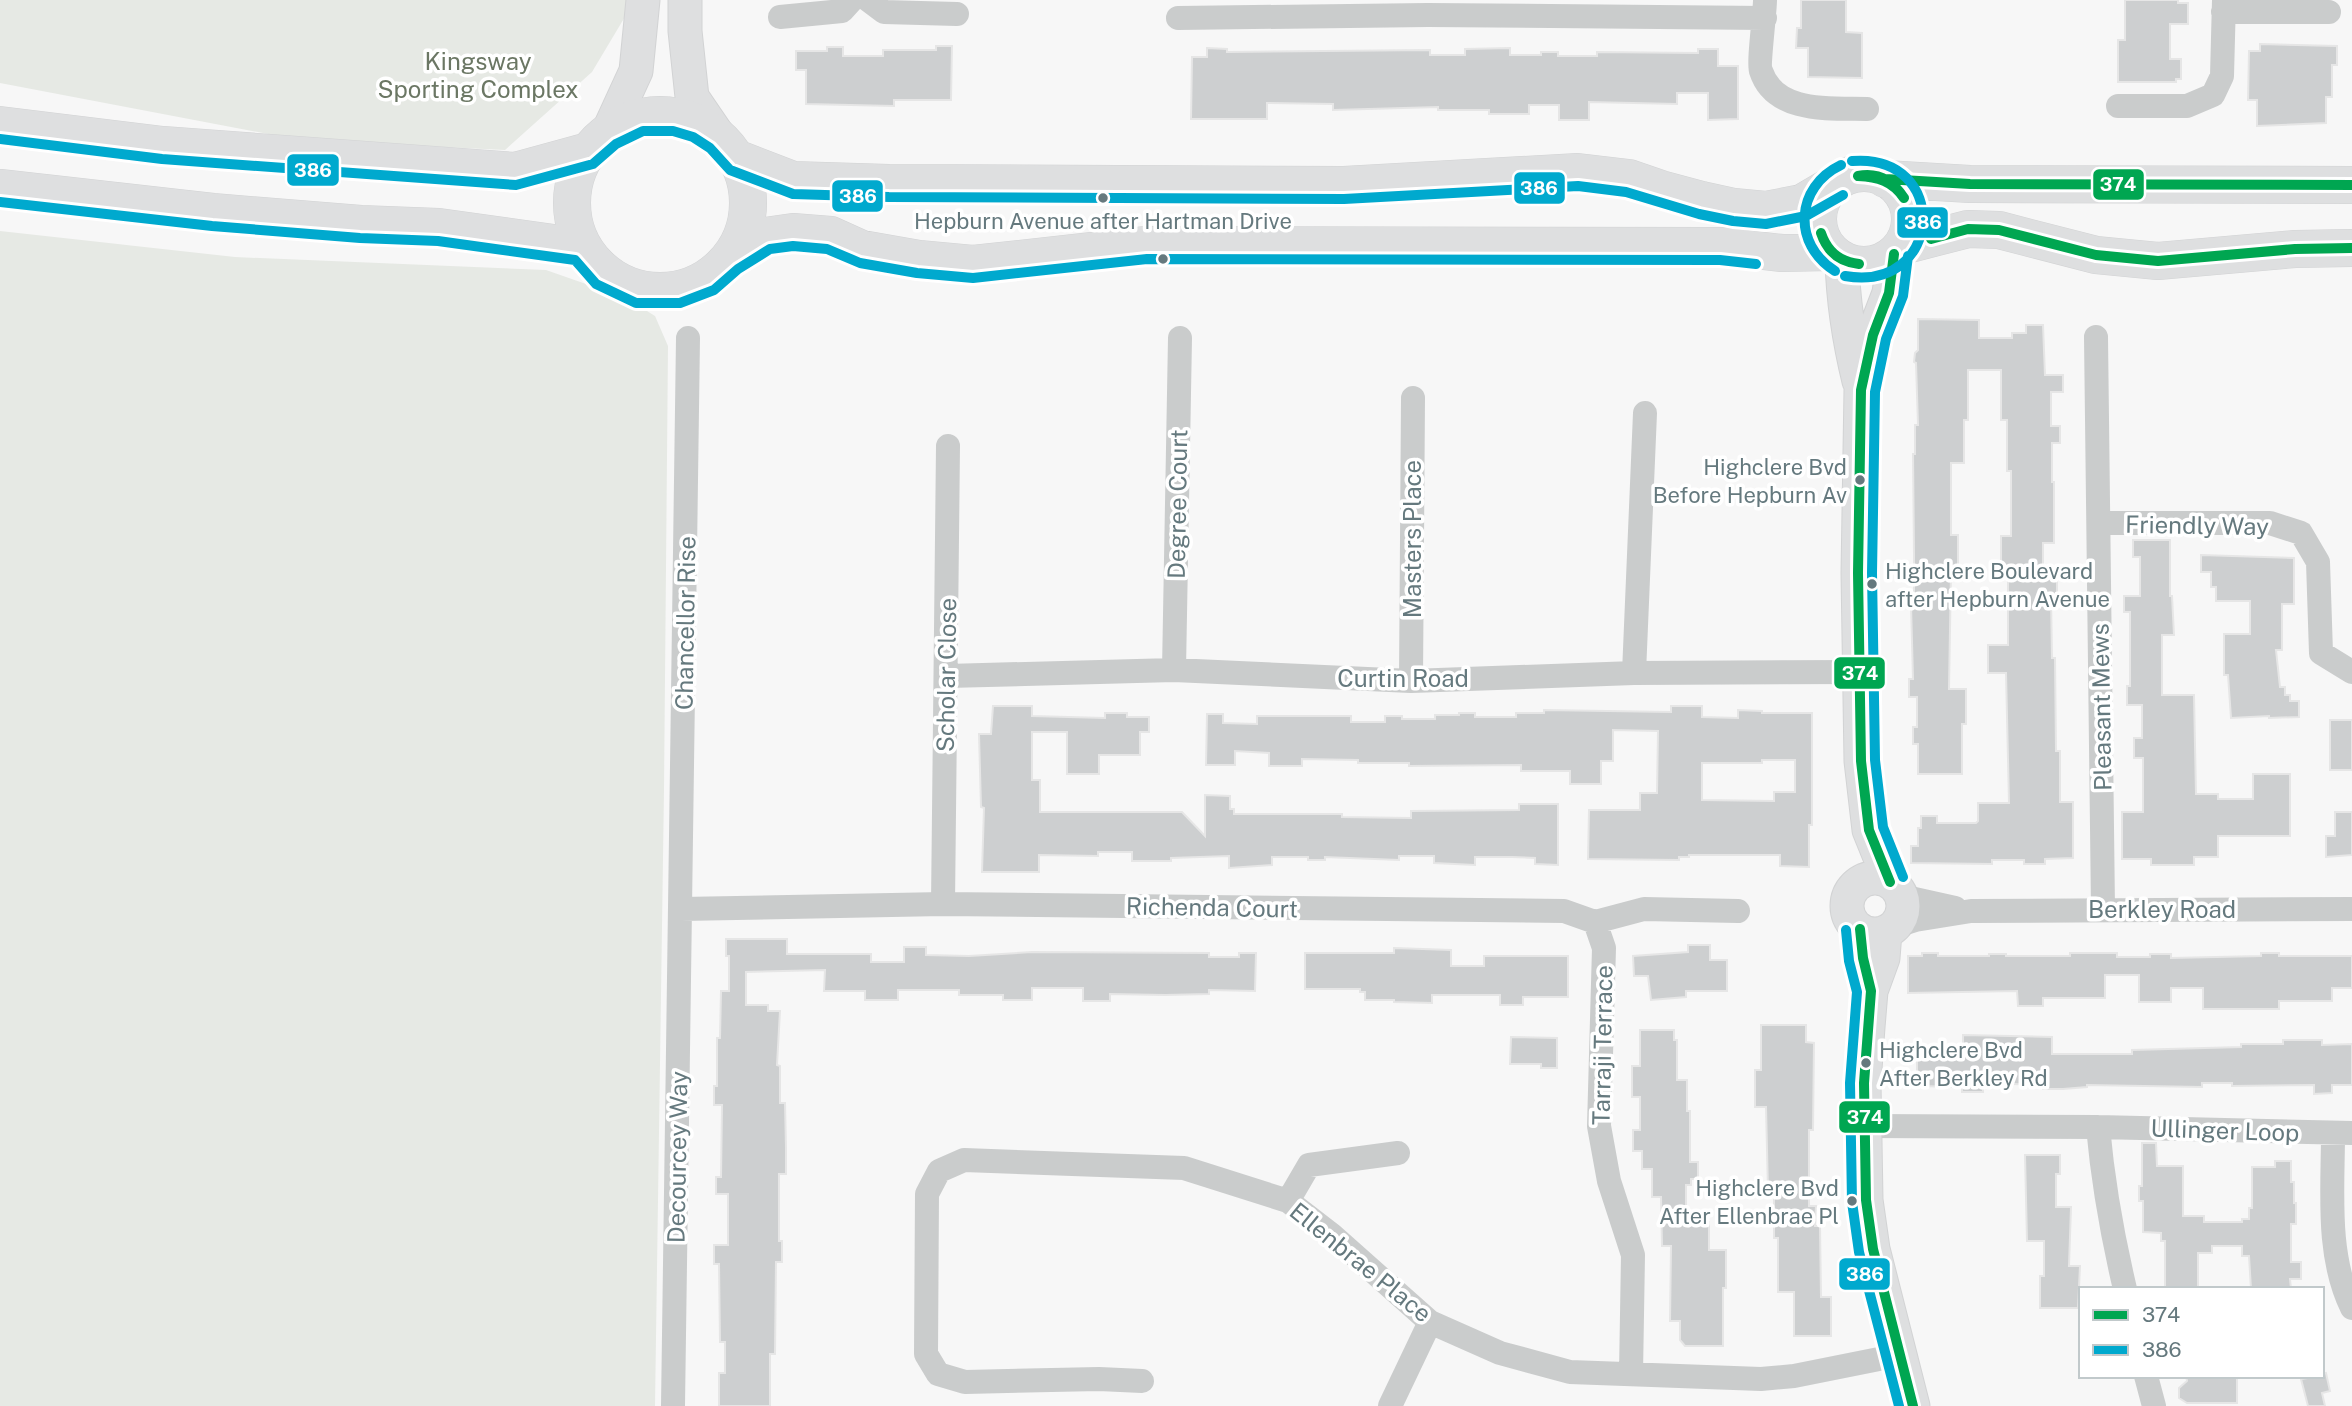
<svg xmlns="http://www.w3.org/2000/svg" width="2352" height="1406" font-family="'Public Sans',sans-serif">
<rect width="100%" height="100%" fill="#f7f7f7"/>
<path fill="#e6e9e4" d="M0,0H635L592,72L505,150L300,140L0,83Z
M0,231L235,257L546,270L626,298L655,316L668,346L664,790L655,1406H0Z"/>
<path fill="#cdcfd0" stroke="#e6e6e6" stroke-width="2" fill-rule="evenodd" d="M1801,0H1846V32L1862,33V78L1808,77V48H1796L1797,28H1801Z
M2125,0H2178V3H2188V24H2170V59H2181V79H2176V82H2118V40H2125Z
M2260,44L2337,46V65H2332V97H2326V123L2257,126V100H2248L2249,51H2260Z
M936,46H952L951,100H894V106L806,104V70H796V51H827V47H843V56H883V50H936Z
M1207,48L1227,49V52L1430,50V55H1465V49L1510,48V55H1541V52H1558V56H1597V52L1698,53V49H1718V66H1738V119L1708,120V93H1677V104L1589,102V120H1559V105H1529V114H1489V110H1438V107L1333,110V104L1267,103V119H1191L1192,57H1207Z
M1918,319L1979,320V338H2012V333H2026V325H2043L2045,375H2063V392H2051V426H2060V443H2052V482H2054V543H2043V579H2057V596H2051L2052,658H2055L2056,751H2060V802H2073V858L2045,859V864H2024V860H1992V864L1911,863V846H1918V828H1921V816H1937V823H1976L1978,821V803H2009L2006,673H1988V645H2008V572H2001V536H2011V471H2007V420H2001V370H1968V420H1964V463H1951V535H1958V570H1951L1949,689H1966V724H1962V774H1918V744H1913V727H1917V697H1909V679H1913L1911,605H1914V555L1913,454H1915V425H1918L1916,363L1914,362L1915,353L1918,350Z
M2133,540H2170V596H2172L2174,635H2162V695H2194L2196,794H2218V799H2253V774H2290V836H2218V857H2194V865H2151V859H2122V812H2143V758H2134V738H2142V705H2127V686H2130V612H2124V596H2140V557H2133Z
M2201,555L2294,558V604H2282V650H2276L2280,687H2285V695H2290V701H2299V717L2269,718V716L2231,718L2228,675H2224V634H2250V601H2216V587H2211V572H2201Z
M993,706H1032V716L1105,718V713H1127V717H1149V732H1140V755H1099V774H1067V732H1032V780H1040V812H1182L1205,836V795L1230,796V809H1234V814H1342V817L1411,818V811L1519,810V804H1558V865L1535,864V858L1512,857H1475V865L1434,863V856H1399V860L1325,857V860H1308V857H1272V865L1229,868V856L1171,858V861H1132V852H1098V856L1039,855V872H982L984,808L981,807L979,734H991Z
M1671,706H1702V717L1738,718V710L1762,711V713H1812V825H1809V867L1780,866V855H1689V857H1679V860L1588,859L1589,810H1640V793H1657L1658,731L1613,730V761H1601V784H1570V771H1521V765L1409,766V763H1358V760L1302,759V766H1269V753L1235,751V765H1206L1207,714H1223V723L1257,724V716H1351V722H1385V716H1402V719H1435V715H1459V713H1475V717H1516V713H1544V710L1671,712ZM1762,760H1795V792H1774V801L1702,800V763H1762Z
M2330,720H2352V770H2330Z
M2335,812H2352V855L2326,857V836H2335Z
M726,939H787V954H871V962H904V947H926V955L969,956L1032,952L1209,953V957H1239V953H1256L1255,991L1209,990V994L1165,995L1110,994V1001H1083V988H1032V1000H1003V995H959V990H898V1000H865V991H824L825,970L746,972V1005H768V1011H780L777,1065L780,1066V1103H785L786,1148V1174H779V1241H782V1262H776L775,1354H770V1406H719V1373H725V1342H720L719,1264H714V1245H728V1194H716V1177H721L722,1105H714V1086H717V1038H720L721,991H729V956H726Z
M1688,945H1710V960H1727V991H1686V997L1651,1000L1648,976H1634L1633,956L1688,952Z
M1394,948L1451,950V966H1484V956H1568V997H1523V1005H1500V995H1432V1003L1394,1002V1000H1365V992H1360V989H1305V953H1394Z
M1922,953H1938V956H1989V954H2006V956H2070V953H2117V957H2150V954H2171V958L2261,956V953H2279V956H2352V988H2332V1001H2279V1009H2203V988H2171V1002H2139V975H2105V998H2043V1006H2018L2017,991L1908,993V956H1922Z
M1761,1025H1806V1042L1814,1043L1813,1130H1809V1206H1816L1815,1226H1820L1821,1297H1831V1336H1794V1292H1778V1238H1774V1191H1768L1766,1107H1755V1070H1761Z
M1640,1030H1674V1040H1677V1080H1687V1111H1690V1162H1698V1179H1691V1185H1686V1216H1701V1222H1709V1250H1726V1288H1723V1346H1685L1680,1340V1321H1670L1671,1246H1662L1661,1197H1652V1169H1642V1151H1633V1130H1640V1097H1632V1066H1640Z
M1963,1035L2052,1037V1054H2132V1050L2241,1047V1044H2283V1040H2322V1045L2352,1044V1085H2332V1093L2314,1094V1085L2232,1086V1083H2202V1087L2087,1085V1087L2063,1089H2043V1085L1983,1083V1092H1962V1087L1917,1086V1048H1963Z
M1511,1037L1557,1038V1068H1541V1064H1510Z
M2142,1143H2156L2157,1166H2183V1216H2204V1222H2242V1219H2249V1208H2252V1167H2275V1161H2291V1182H2294V1203H2296V1224H2291V1262H2301V1279H2290L2291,1289H2251L2249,1256H2242V1246H2212V1253H2198V1289H2165V1241H2161V1233L2143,1232V1201H2139V1186H2142Z
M2025,1155H2060V1174H2056V1207H2071L2069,1266H2080L2078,1308H2040V1276H2044V1241H2027Z
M2326,1373L2330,1391L2322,1393L2325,1406H2308L2301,1379L2322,1376V1374Z
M2186,1376H2237V1403H2187L2179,1398V1388L2187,1381Z"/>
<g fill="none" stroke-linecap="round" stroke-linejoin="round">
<defs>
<path id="secondary" d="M685,0V31L692,97L720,138
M608,132L636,71L643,0
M1842,260C1843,301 1849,340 1859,381
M1847 906a28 28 0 1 1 56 0a28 28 0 1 1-56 0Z
M1890,882L1869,830L1861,761L1858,573L1861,390L1873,335L1889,293L1894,254
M1885,932L1883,958L1871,991L1868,1027L1864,1083L1866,1200L1873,1249L1913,1406"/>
<path id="primary" d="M572 203a88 88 0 1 1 176 0a88 88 0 1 1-176 0Z
M0,125L163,145L515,171L588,151
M736,158L793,180L889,183L1344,185L1578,172L1629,178L1661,189L1702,200L1734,207L1766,210L1802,203L1836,183
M1818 219a46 46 0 1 1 92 0a46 46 0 1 1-92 0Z
M1885,179L1970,184L2352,185
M0,188L213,212L361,224L439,227L582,247
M1902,246L1968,229L1999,230L2096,255L2158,261L2295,249L2352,248
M730,258L765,236L793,232L831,235L862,249L919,259L973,264L1146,245L1721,246L1782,253L1831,252"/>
</defs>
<use href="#secondary" stroke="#d2d3d4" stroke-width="35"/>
<use href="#primary" stroke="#d2d3d4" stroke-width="38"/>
<path stroke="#cacccc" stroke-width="24" d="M868,0L884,12L957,14
M1765,0C1765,13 1758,64 1761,71C1775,114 1832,108 1867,109
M2223,12H2329
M780,17L842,11L852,0
M1178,18L1428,15L1765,18
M2118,106H2187L2213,95L2222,76L2224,0
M2096,337L2103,909
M2099,523H2270L2301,533L2318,562L2321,653L2352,672
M1174,670L1180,338
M1634,673L1645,413
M947,676L1174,670L1411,681L1634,673L1860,672
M1411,681L1413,398
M1901,896L1955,908
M943,904L948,446
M681,909L943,904L1564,911L1595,922L1644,909L1738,911
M1595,922L1604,948L1599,1126L1609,1181L1633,1255L1631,1374
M1893,927L1915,920L1971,911L2352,909
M1865,1126L2098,1127L2352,1133
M2098,1127C2103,1183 2112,1234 2125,1289
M2333,1133C2333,1190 2326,1255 2352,1308
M1288,1201L1309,1165L1398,1153
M2146,1376L2154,1406
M1142,1381L1099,1379L965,1382L938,1374L926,1354L927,1194L939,1171L964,1160L1184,1168L1288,1201L1332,1235L1430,1322L1500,1353L1570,1372L1761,1379L1794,1376L1899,1355
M673,1406L688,338
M1390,1406L1430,1322"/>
<use href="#secondary" stroke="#dedfe0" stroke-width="33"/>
<use href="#primary" stroke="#dedfe0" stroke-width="37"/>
<defs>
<path id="bus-1" d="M1858,176C1878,177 1892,181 1904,198
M1858,176C1878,172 1893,181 1904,198
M1885,179L1970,184L2352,185
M1821,233C1827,251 1840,262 1859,264
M1931,239L1968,229L1999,230L2096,255L2158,261L2295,249L2352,248
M1890,882L1869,830L1861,761L1858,573L1861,390L1873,335L1889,293L1894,254
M1860,929L1863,958L1871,991L1864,1083L1866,1200L1873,1249L1913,1406"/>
<path id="bus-2" d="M0,139L162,159L516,185L593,164L616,144L643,131H673L693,137L710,148L730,170L793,194L889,197L1344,199L1578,186L1626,192L1699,214L1733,221L1766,224L1806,216L1843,195
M0,202L212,226L360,238L438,241L575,260L596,284L636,303H680L714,290L738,269L770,249L793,246L827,249L860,263L917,273L973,278L1147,259L1720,260L1756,264
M1835,271C1792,244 1795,187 1841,165
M1845,276C1944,293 1951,153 1852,161
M1903,877L1883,827L1875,760L1872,573L1875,392L1886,339L1903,296L1908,256
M1846,930L1849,961L1857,992L1850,1083L1852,1202L1859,1252L1899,1406"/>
</defs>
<use href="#bus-1" stroke="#fff" stroke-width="16"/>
<use href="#bus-2" stroke="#fff" stroke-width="16"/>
<use href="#bus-1" stroke="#00a651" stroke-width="10"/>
<use href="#bus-2" stroke="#00a9ce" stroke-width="10"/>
</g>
<g fill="#65797e" stroke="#fff" stroke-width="2.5">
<circle cx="1103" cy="198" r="6"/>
<circle cx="1163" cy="259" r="6"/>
<circle cx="1860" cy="480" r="6"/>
<circle cx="1872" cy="584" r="6"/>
<circle cx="1866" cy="1063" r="6"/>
<circle cx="1852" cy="1201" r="6"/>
</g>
<g text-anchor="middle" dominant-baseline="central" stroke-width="7" stroke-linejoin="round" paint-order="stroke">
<g font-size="22" fill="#65797e" stroke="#fff" text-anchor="end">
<text x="1103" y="221" text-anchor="middle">Hepburn Avenue after Hartman Drive</text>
<text x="1847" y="467">Highclere Bvd<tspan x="1847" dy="28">Before Hepburn Av</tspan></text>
<text x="1885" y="571" text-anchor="start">Highclere Boulevard<tspan x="1885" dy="28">after Hepburn Avenue</tspan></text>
<text x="1879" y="1050" text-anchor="start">Highclere Bvd<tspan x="1879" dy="28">After Berkley Rd</tspan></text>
<text x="1839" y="1188">Highclere Bvd<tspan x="1839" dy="28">After Ellenbrae Pl</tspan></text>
</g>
<g font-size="24" fill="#6b7764" stroke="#fff">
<text x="478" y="61">Kingsway<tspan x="478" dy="28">Sporting Complex</tspan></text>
</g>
<g font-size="24" fill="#65797e" stroke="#fff">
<text transform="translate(1177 504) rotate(-89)">Degree Court</text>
<text transform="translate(2197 525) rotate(1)">Friendly Way</text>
<text transform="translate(1412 539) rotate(-90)">Masters Place</text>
<text transform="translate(685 623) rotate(-89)">Chancellor Rise</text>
<text transform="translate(946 675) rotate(-89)">Scholar Close</text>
<text x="1403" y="678">Curtin Road</text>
<text transform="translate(2101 707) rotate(-91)">Pleasant Mews</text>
<text transform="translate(1212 907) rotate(1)">Richenda Court</text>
<text x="2162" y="909">Berkley Road</text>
<text transform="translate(1602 1045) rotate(-89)">Tarraji Terrace</text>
<text transform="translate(2225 1130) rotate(2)">Ullinger Loop</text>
<text transform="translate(677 1157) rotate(-89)">Decourcey Way</text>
<text transform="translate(1361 1262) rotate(39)">Ellenbrae Place</text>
</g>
</g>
<g stroke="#fff" stroke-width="2.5">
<rect x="286" y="153" width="54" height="34" rx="7" fill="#00a9ce"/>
<rect x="2092" y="168" width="53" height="33" rx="7" fill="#00a651"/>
<rect x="1513" y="171" width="53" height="34" rx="7" fill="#00a9ce"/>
<rect x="831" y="179" width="53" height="34" rx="7" fill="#00a9ce"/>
<rect x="1896" y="206" width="53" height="33" rx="7" fill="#00a9ce"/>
<rect x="1833" y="656" width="53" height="34" rx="7" fill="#00a651"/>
<rect x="1838" y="1100" width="53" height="34" rx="7" fill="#00a651"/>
<rect x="1838" y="1257" width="53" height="34" rx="7" fill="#00a9ce"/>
</g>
<g font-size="19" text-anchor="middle" font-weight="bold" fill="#fff">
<text x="313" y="177">386</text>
<text x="2118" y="191">374</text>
<text x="1539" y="195">386</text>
<text x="858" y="203">386</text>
<text x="1923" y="229">386</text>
<text x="1860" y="680">374</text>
<text x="1865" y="1124">374</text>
<text x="1865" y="1281">386</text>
</g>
<rect x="2079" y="1287" width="245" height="91" fill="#ffffff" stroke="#c1c9cb" stroke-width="2"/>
<rect x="2093" y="1310" width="35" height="10" fill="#00a651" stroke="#c1c9cb" stroke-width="2"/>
<text x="2142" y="1322" font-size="21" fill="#65797e">374</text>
<rect x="2093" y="1345" width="35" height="10" fill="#00a9ce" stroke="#c1c9cb" stroke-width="2"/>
<text x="2142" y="1357" font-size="21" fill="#65797e">386</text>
</svg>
